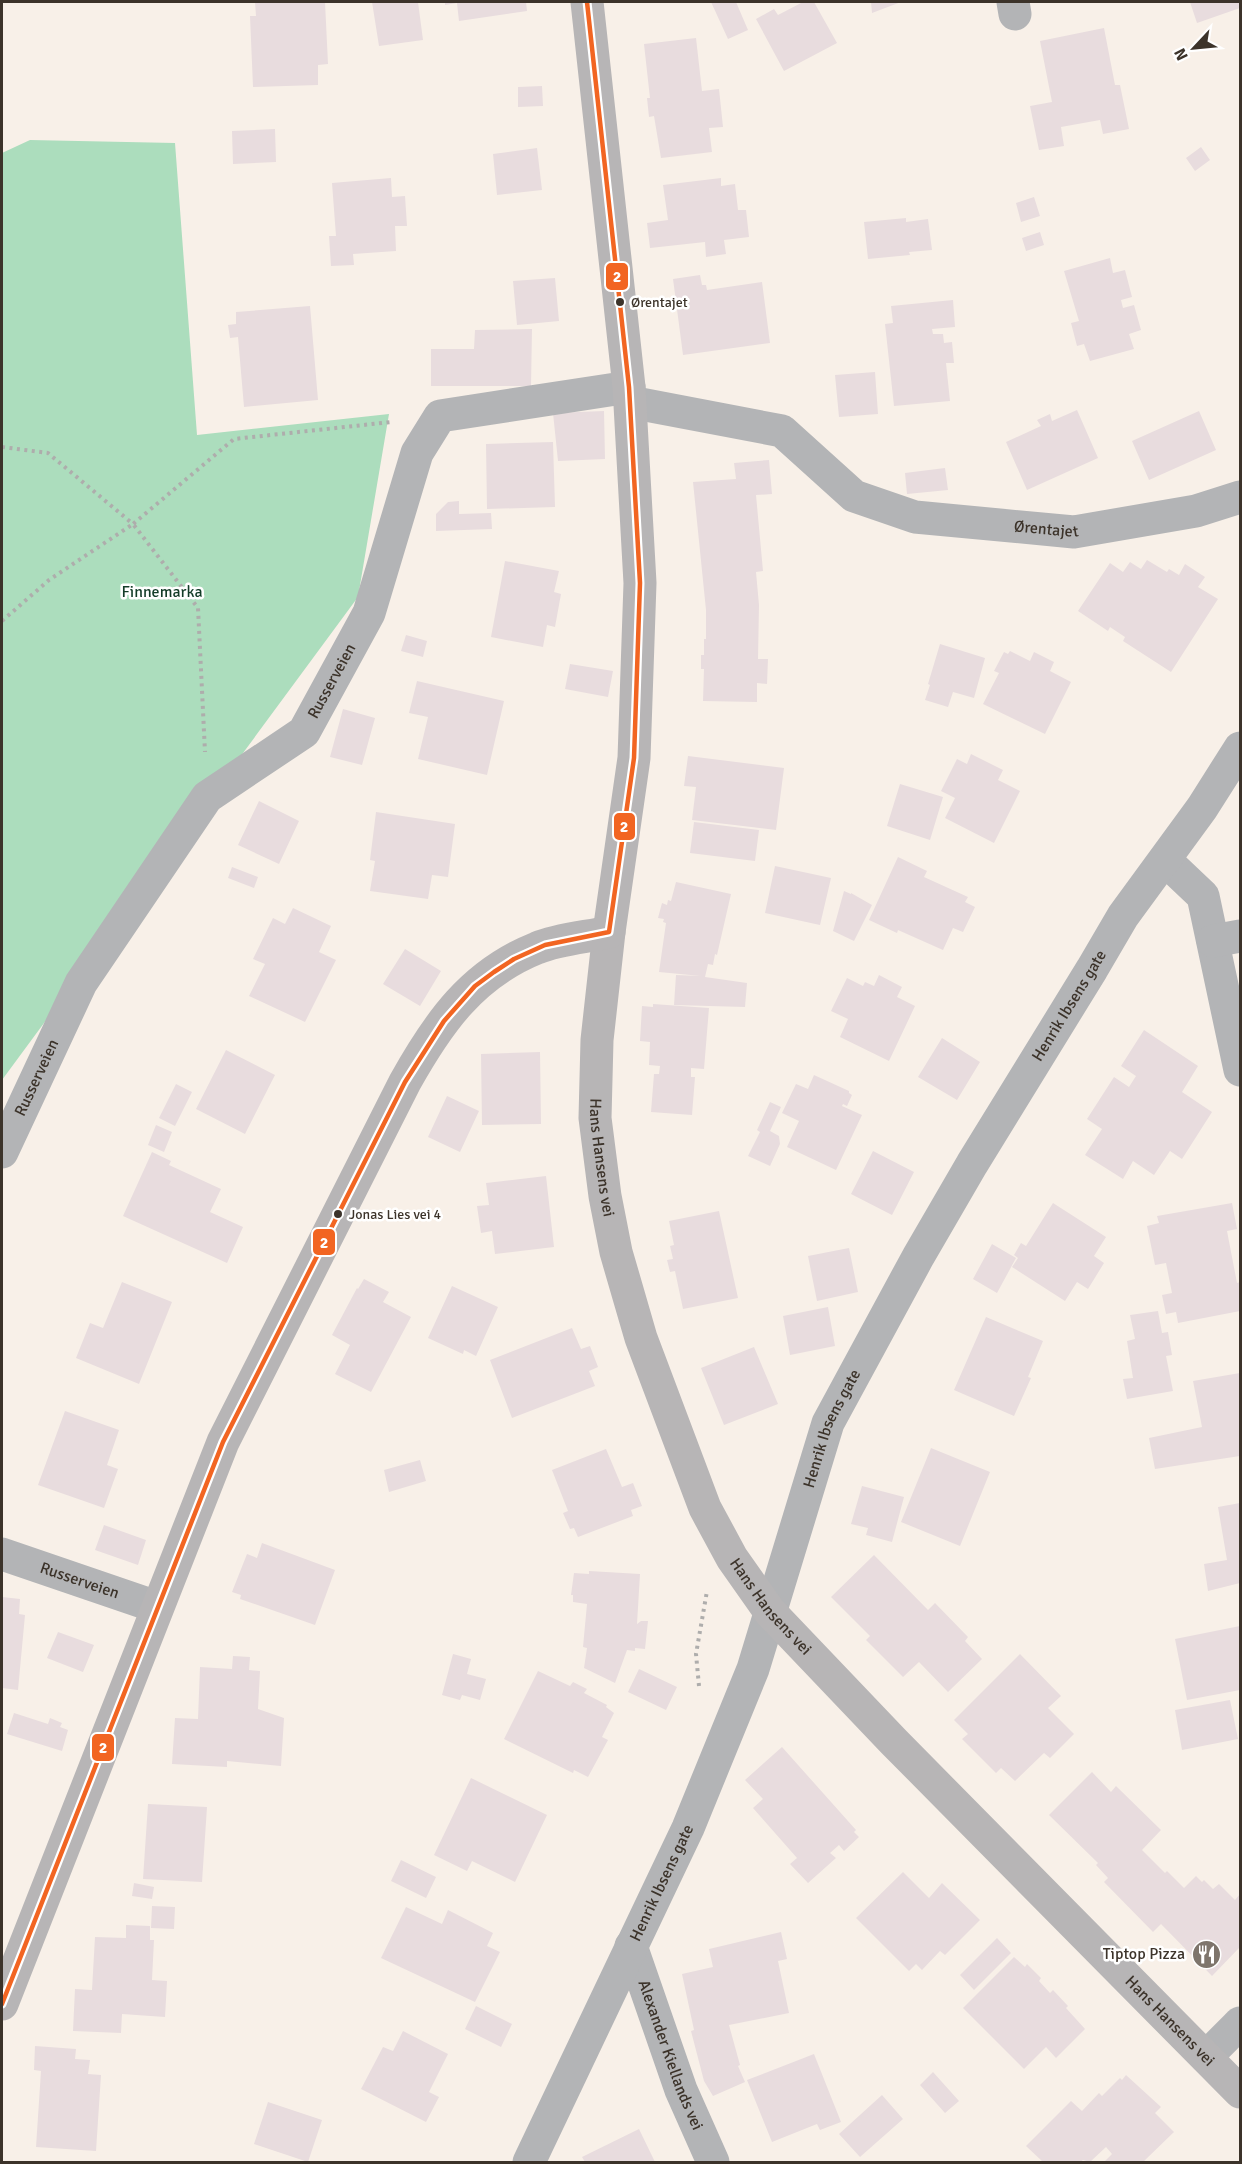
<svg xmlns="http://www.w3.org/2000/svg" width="1242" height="2164" font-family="Signika,sans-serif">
<rect width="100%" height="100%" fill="#f8f0e8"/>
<path fill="#acddbd" d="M30,140L175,143L197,435L389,414L358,597L2,1080V153Z"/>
<path fill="#e8dcde" d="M255,2H325L328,64L318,65V85L253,87L250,16H256Z
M372,2H418L423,40L379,46Z
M445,2H526L527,11L459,21L457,3L445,5Z
M711,2H736L748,30L728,39Z
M803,2H814L837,43L784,71L756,19L774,9L778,15Z
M871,2H901L872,13Z
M1190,2H1240V8L1197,23Z
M1104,28L1115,85H1120L1129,129L1103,134L1100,120L1061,127L1064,146L1039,150L1030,106L1052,102L1040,41Z
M696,38L702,91L719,89L723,127L709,128L712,152L661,158L654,116L649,117L647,98H650L644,44Z
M542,86L543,106L518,107V87Z
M275,129L276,162L233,164L232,131Z
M1201,147L1210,160L1195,171L1186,158Z
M537,148L542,190L497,195L493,154Z
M391,178L392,197L405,196L407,226H395L396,251L353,254L354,265L331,266L329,236H336L332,183Z
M721,178V186L735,184L738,210H746L749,237L724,240L726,254L706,257L705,242L650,248L647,223L668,220L663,185Z
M1034,197L1040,216L1021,222L1016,203Z
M906,218V222L928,219L932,250L909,252L910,255L868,259L864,222Z
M1040,232L1044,245L1026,251L1022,238Z
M1110,258L1113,273L1125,270L1132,297L1121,300L1123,308L1134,305L1141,330L1129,334L1134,349L1090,361L1084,344L1077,346L1071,323L1079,321L1064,271Z
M700,275L702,285H706L707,290L762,282L770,343L683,355L673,279Z
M555,278L559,321L517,325L513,281Z
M953,300L955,327L932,329L933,334H943L944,343L952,342L954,363H946L950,401L894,406L885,324L893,323L891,306Z
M310,306L318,400L244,407L238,337L230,338L228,325L236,324V312Z
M532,329L531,386H431V349H474L475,330Z
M875,372L878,414L839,417L835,375Z
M1077,410L1098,458L1027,490L1006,442L1041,426L1037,420L1050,414L1052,421Z
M604,411L605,459L558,461L553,413Z
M1199,411L1216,450L1149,480L1132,441Z
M553,442L555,507L487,509L486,444Z
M769,460L772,494L756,495L763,571L756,572L759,605L758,659H768L767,684L757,683V702L703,701L704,669H701V655H704V639H706V610L693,482L736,479L734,463Z
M945,468L948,490L907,494L905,473Z
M459,501V514L491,513L492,529L436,531V514L448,502Z
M1147,560L1167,572L1169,569L1179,575L1185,564L1205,577L1198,587L1218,599L1171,672L1123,641L1125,637L1110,627L1108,631L1078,611L1110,563L1123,572L1130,562L1141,569Z
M505,561L559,571L554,592L561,594L555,627L547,625L543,647L491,637Z
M406,635L427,641L423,657L401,651Z
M940,644L985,658L974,698L953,692L948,707L925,700L930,685L928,684Z
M1010,651L1030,661L1034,652L1054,662L1050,671L1071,682L1045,734L983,704L999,673L994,671L1004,652L1008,654Z
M570,664L613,671L608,697L565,689Z
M417,681L504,701L487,775L418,759L428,717L409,713Z
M343,709L375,718L362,765L330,757Z
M971,754L1003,770L998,780L1020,791L994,843L945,818L955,798L941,791L957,759L967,764Z
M688,756L784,768L776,830L692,820L696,787L684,786Z
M900,784L943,797L930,840L887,826Z
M259,801L299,821L279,864L238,845Z
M376,812L455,824L448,877L432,875L428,899L370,891L375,861L370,860Z
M694,822L759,830L755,861L690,853Z
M898,857L927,871L924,877L968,897L965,902L975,907L963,932L953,928L943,950L898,930L897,933L869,920Z
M775,866L831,878L820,925L765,913Z
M232,867L258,877L254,888L228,878Z
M676,882L731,894L717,955L715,954L713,965L708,964L705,977L747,983L745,1007L674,1005L676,975L701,976L659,972L666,923L663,922L664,919L658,918L662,903L667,905L668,900L671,901Z
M844,891L851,894V893L872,905L854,941L833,931Z
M293,908L331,926L319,952L336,960L305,1022L249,996L265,964L253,959L273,918L285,924Z
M405,949L441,971L420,1006L383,984Z
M879,975L902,987L897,997L915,1006L889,1061L840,1037L848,1019L831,1011L847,978L863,986L865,982L874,986Z
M653,1004L709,1008L704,1069L691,1068V1077H695L692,1115L651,1112L654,1074H659L660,1066L649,1065L650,1042L640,1041L642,1006L653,1007Z
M1144,1030L1198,1066L1182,1092L1212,1112L1182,1159L1170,1151L1154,1175L1133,1161L1123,1179L1085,1155L1102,1129L1087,1119L1114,1077L1129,1087L1136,1076L1121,1066Z
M942,1038L980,1062L957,1100L918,1077Z
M226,1050L275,1075L245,1134L196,1109Z
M540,1052L541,1124L482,1125L481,1054Z
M814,1075L849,1091V1093L852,1095L847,1106L843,1104L842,1106L862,1115L836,1170L787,1147L799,1121L782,1113L796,1084L808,1089Z
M176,1084L192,1092L175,1126L159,1118Z
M447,1096L479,1111L460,1152L428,1137Z
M770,1102L781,1107L770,1131L779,1136L780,1144L770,1166L748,1156L760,1132L757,1130Z
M156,1125L172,1132L164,1152L148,1145Z
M873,1151L914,1172L892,1215L851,1194Z
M152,1152L171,1161L169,1165L221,1189L210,1212L243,1227L227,1263L123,1216Z
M546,1176L554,1247L495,1254L492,1231L481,1233L477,1206L489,1205L486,1183Z
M1053,1203L1106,1237L1094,1256L1104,1263L1088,1289L1077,1282L1065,1301L1012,1267L1018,1258L1014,1255L1021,1243L1026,1246Z
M1232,1203L1237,1229L1227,1231L1237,1283L1240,1282V1311L1178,1323L1176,1312L1166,1314L1162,1295L1172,1293L1166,1263L1155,1265L1147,1226L1159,1223L1157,1216Z
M719,1211L738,1298L683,1309L675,1271L670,1272L667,1260L673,1259L670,1246L674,1245L669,1221Z
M992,1244L1016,1258L997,1293L973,1279Z
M849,1248L858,1292L817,1301L808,1256Z
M364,1279L389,1292L383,1302L411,1317L371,1392L335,1374L350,1345L332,1335L357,1288L358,1289Z
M122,1282L172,1302L139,1384L76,1358L90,1323L103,1328Z
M452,1286L498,1307L476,1356L464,1350L463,1354L428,1338Z
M828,1307L835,1346L790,1355L783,1316Z
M1158,1311L1162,1333L1168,1332L1172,1355L1166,1356L1173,1391L1127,1399L1123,1379L1133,1378L1127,1341L1135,1339L1130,1315Z
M986,1317L1043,1341L1028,1377L1031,1378L1014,1416L954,1390Z
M572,1328L581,1349L590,1346L598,1367L589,1371L595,1386L512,1418L490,1360Z
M754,1347L778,1404L724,1425L701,1368Z
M1240,1373V1456L1155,1469L1149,1438L1202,1427L1193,1381Z
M65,1411L119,1430L107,1465L118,1469L104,1508L38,1485Z
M931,1448L990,1472L960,1546L901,1522Z
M606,1449L622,1487L633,1483L642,1506L631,1510L633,1516L578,1537L574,1528L570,1529L563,1513L568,1511L552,1470Z
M420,1460L426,1481L389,1492L384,1470Z
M862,1486L904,1497L892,1542L866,1535L868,1528L851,1524Z
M1240,1503V1583L1208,1591L1204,1564L1227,1560L1218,1507Z
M104,1525L146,1540L138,1565L95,1550Z
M262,1543L335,1570L315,1625L240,1599L241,1595L232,1592L247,1554L257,1558Z
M874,1555L928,1610L935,1603L968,1637L965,1641L982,1659L948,1692L919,1662L903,1677L866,1640L870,1636L831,1597Z
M589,1571L640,1574L637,1624L641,1621H648L645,1649L635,1648V1651L627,1650L615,1683L584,1668L587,1648L583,1647L587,1604L573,1602V1595H571L574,1573L589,1574Z
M2,1597L20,1599L19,1614L25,1615L18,1690L2,1688Z
M1240,1626V1690L1187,1700L1175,1639Z
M58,1632L94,1645L83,1672L47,1658Z
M453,1654L471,1659L467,1674L486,1679L480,1700L462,1695L460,1700L442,1695Z
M1020,1654L1061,1696L1048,1708L1074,1734L1050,1758L1044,1753L1015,1781L1001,1768L996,1773L962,1739L968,1734L954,1720Z
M233,1656L250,1657L249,1670L260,1671L258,1709L284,1718L281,1766L227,1761V1767L172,1764L175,1718L198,1719L200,1667L232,1669Z
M639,1669L677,1687L666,1710L628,1692Z
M538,1671L570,1686L573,1682L587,1689L584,1693L607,1705L606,1707L614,1713L602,1737L608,1740L588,1777L574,1770L573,1773L504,1739Z
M1230,1700L1238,1739L1182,1750L1175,1710Z
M14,1713L48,1724L50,1718L62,1723L60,1727L68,1730L62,1751L7,1734Z
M782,1747L856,1830L854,1832L859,1837L844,1851L839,1845L830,1853L836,1858L808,1883L790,1864L797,1858L753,1808L763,1799L745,1780Z
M1092,1772L1111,1792L1116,1786L1161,1830L1142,1850L1165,1873L1167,1871L1184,1888L1196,1876L1202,1882L1204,1880L1213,1889L1219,1884L1235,1900L1240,1894V1947L1212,1976L1161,1924L1153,1932L1104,1882L1108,1878L1096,1865L1098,1863L1049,1815Z
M471,1778L547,1815L515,1882L472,1861L467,1871L434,1855Z
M148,1804L207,1807L202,1882L143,1879Z
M401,1860L436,1877L426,1898L391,1881Z
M903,1872L929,1898L942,1883L980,1920L945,1955L940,1951L922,1970L916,1964L909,1971L856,1918Z
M134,1883L154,1887L152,1899L132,1896Z
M152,1906L175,1907L174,1929L151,1928Z
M406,1907L442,1924L448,1910L493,1933L487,1946L500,1952L475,2002L381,1958Z
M126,1925L150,1926V1940H154L152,1980L167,1981L165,2017L122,2014L121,2033L73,2031L75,1989L92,1990L95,1937L126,1938Z
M781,1932L787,1959L778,1961L789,2013L729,2025L740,2065L738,2066L745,2082L713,2096L704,2081L691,2031L694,2030L682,1974L713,1967L709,1949Z
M997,1938L1011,1953L974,1990L960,1975Z
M1014,1957L1025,1967L1027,1964L1041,1978L1039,1981L1050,1993L1053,1990L1068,2006L1066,2008L1085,2029L1056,2058L1046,2047L1024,2069L963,2008Z
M476,2006L512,2024L501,2047L465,2029Z
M403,2031L448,2054L429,2092L439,2097L426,2122L361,2089L383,2047L393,2051Z
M35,2046L76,2049L75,2059L90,2060L88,2074L101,2075L96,2151L36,2147L41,2071L34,2070Z
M814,2054L841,2122L820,2130L817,2124L772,2142L747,2080Z
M933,2072L959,2101L945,2113L920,2085Z
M1126,2075L1161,2107L1155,2113L1174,2132L1143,2162H1106L1105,2161L1112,2154L1106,2147L1090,2162L1083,2160L1080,2162H1043L1026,2146L1071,2101L1082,2111L1099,2093L1102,2096L1120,2078L1122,2080Z
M882,2095L903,2119L860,2157L839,2134Z
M268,2102L322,2120L308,2162L254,2144Z
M639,2129L655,2162H585L582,2157Z"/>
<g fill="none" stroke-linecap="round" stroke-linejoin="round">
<path stroke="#aeadac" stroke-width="4" stroke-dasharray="3 4.5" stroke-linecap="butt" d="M2,447L48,453L133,524L234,439L391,422
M2,621L49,580L133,524L198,608L205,752
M699,1686L696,1654L707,1591"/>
<g stroke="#b3b4b6" stroke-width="33">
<path d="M1013,2L1015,14"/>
<path id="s1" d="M630,402L782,431L854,496L915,517L1074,532L1196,511L1240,497"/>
<path d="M1165,860L1203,896L1240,1070"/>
<path d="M1213,941L1240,936"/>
<path id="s2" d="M2,1152L81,983L207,797L304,732L369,613L417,453L440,416L629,387"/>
<path id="s3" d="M2,1554L157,1607"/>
<path id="s4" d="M631,1946L681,2090L713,2162"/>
<path d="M1206,2057L1240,2023"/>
<path id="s5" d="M529,2162L688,1828L753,1669L828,1423L918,1257L972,1164L1092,969L1123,916L1202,808L1240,748"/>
</g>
<g stroke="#b7b5b6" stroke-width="33">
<path id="s6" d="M587,2L629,387L640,583L634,758L609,932L597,1040L595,1118L605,1196L616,1252L641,1338L705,1508L732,1558L770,1612L894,1742L1240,2092"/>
<path d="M2,2004L223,1442L405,1082C438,1023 472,974 537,948C558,939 587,937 609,932"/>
</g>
<defs>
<path id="bus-1" d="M2,2004L223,1442L405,1082L444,1021L475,986L494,972L514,959L545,945L609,932L634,758L640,583L629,387L587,2"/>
</defs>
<use href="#bus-1" stroke="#fff" stroke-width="9"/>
<use href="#bus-1" stroke="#f26522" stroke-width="4.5"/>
</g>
<defs>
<symbol id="restaurant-disc" viewBox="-11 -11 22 22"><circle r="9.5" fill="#7e756c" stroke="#fff"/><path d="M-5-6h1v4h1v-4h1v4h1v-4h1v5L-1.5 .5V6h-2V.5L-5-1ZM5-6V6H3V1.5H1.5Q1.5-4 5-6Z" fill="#fff"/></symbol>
</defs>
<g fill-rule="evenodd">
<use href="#restaurant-disc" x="1190" y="1938" width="33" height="33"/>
</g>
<g fill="#3c332a" stroke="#fff" stroke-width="2">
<circle cx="620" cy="302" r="5"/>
<circle cx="338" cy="1214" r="5"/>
</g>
<g text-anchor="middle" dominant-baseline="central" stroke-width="5" stroke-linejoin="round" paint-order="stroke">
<g font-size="14" fill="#3c332a" stroke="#fff" text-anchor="start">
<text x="631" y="302">Ørentajet</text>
<text x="349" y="1214">Jonas Lies vei 4</text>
</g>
<g font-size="16" fill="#3c332a" stroke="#fff">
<text stroke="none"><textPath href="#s1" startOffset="448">Ørentajet</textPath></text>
<text stroke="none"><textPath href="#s2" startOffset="586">Russerveien</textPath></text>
<text stroke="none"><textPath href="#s5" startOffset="1281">Henrik Ibsens gate</textPath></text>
<text stroke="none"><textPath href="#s2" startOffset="82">Russerveien</textPath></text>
<text stroke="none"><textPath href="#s6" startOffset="1161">Hans Hansens vei</textPath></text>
<text stroke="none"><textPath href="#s5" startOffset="795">Henrik Ibsens gate</textPath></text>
<text stroke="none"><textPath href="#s3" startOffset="82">Russerveien</textPath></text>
<text stroke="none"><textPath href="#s6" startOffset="1647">Hans Hansens vei</textPath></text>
<text stroke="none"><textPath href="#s5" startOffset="309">Henrik Ibsens gate</textPath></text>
<text stroke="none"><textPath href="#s6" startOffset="2223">Hans Hansens vei</textPath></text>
<text stroke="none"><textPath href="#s4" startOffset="116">Alexander Kiellands vei</textPath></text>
</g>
<g font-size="16" fill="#133c28" stroke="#fff">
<text x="162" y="592">Finnemarka</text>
</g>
<g font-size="16" fill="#3c332a" stroke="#fff" text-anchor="end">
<text x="1185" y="1954">Tiptop Pizza</text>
</g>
</g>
<g stroke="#fff" stroke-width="2">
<rect x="605" y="262" width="24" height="29" rx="6" fill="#f26522"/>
<rect x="613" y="812" width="23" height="29" rx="6" fill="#f26522"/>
<rect x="312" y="1228" width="24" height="28" rx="6" fill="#f26522"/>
<rect x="91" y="1733" width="24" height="29" rx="6" fill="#f26522"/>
</g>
<g font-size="16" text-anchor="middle" font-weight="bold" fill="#fff">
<text x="617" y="282">2</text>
<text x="624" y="832">2</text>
<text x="324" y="1248">2</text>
<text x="103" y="1753">2</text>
</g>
<rect width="1242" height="2164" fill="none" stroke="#3c332a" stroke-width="6"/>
<g transform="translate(1194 48) rotate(244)" stroke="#ffffff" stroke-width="4.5" paint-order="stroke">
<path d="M0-4.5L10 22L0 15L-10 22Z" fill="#3c332a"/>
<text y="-9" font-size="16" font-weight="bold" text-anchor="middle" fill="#3c332a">N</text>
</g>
</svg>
